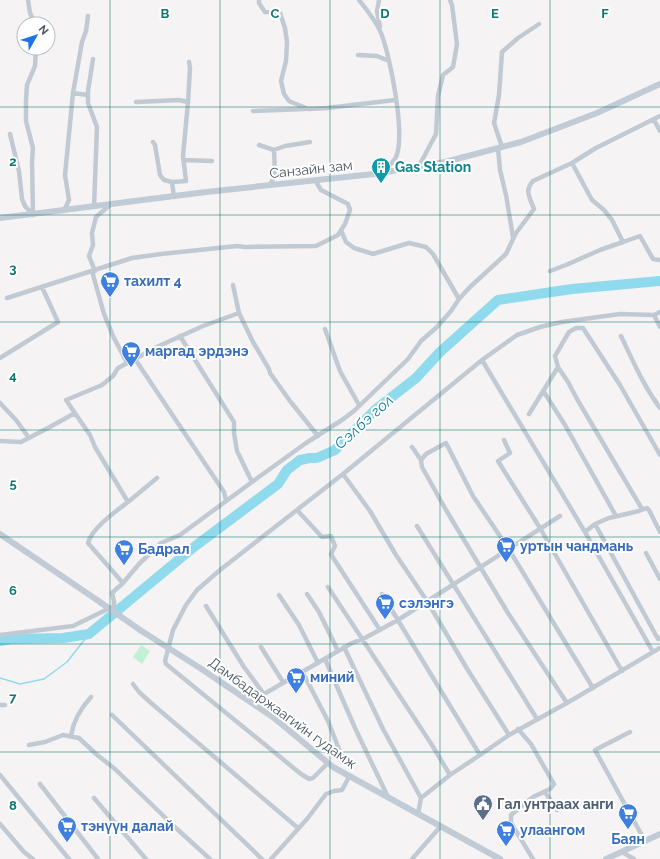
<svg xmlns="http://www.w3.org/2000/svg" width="660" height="859" font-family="Raleway,sans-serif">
<rect width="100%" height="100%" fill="#f5f3f3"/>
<path fill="#c3f1d5" d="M141,645L150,651L142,664L133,657Z"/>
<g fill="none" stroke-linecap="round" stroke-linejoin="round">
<path stroke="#90daee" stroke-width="1.5" d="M0,678L20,684L44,679L67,662L89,634"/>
<path stroke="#90daee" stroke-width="10" d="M0,641L11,639L63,638L89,634L194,547L278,484L287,470L300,460L310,458H317L335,450L375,410L416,378L440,352L498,300L572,289L660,281"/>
<path stroke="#c1cad2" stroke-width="4.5" d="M28,0L30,13L35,24
M259,0V3L265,12L280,13L285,28L287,42L286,61L281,81L284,94L289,101L308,109L327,108L395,100
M359,0C367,10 376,21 381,33C390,55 407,139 395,159C392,164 384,169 379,173
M379,0L377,11L380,27
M358,55L377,56L389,61
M93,59L88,91V103L97,127L94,207
M73,93L88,95
M136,102L179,100L188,102L183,156L186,181L172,182L174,197
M188,102L190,68L189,62
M253,111L305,109
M654,120L660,131
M10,134L19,171L22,199L25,206L33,215L32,161L33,148L26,121V100L27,85L35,66L36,48
M153,142L155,145L160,175L164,180L172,182
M259,145L274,150
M502,147L494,123L499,95L502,52L518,38L539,24
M498,148L500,170L506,195L513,237
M183,160L212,161
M419,166L436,134L438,96L443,75L453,67L457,44L452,5L450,0
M270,185L275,175L274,150L285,146L310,142
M64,211L69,200L65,175L73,93L82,42L86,31L88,16
M341,230L346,242L354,248L373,254L409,243L426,247L433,254L459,299
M623,242L640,236L653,259L660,260
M92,271L104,314L113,336L127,363
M95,271L89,256L93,245L92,233L96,217L110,205
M550,271L566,265L600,250L623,242L612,220L604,210L592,200L572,163
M233,285L239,313
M7,298L132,258L161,254L237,246L245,247L316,246L338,235L345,224L350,210L348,204L321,190L315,180
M654,315L660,327
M325,329L340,371L359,405
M621,336C633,361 643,385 660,408
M0,358L58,322L42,287
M135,359L224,492L226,500
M482,360L585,532L595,524L609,518L639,511L647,508L649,510L660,532
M558,367L568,382L577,399L642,509
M544,392L565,425L616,516
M0,403L16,420L29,438
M529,414L558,367L555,356L569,332L576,328H583L620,385L660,455
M504,440L510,453L498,461L540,528L622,671
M0,441L21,442L48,428L75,413
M412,447L421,460L422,467L446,510L508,613L567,703
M421,460L426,454L446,443L473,496L508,548L593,688
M343,474L482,360L517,335L540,327L562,322L620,314L654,315L660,312
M252,482L306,443L342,420L354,411L408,359L421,341L437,327L451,311L459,299L470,287L506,254L516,233L534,209C530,198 524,191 533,181L572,163L596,148L660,116
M128,502L157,478
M297,510L322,537L331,536L335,546L331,554L332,556L380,630
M595,524L658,639L660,638
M417,526L537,719
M585,532L653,652
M646,553L660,579
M123,583L88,543C92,528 115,512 128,502L95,447L90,435L66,400L102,385L113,376L118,368L159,346L203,326L239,313L253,342L269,369L270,373L290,401L318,436
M328,587L432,745L450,775
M307,594L319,612L338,651
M382,594L480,755L450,775L421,798L418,814
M279,595L299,625L318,663
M206,606L244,667L264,694
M0,635L73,626L114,606V601L112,593L123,583L139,564L161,543L180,535L252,482L237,451L234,433V422L180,336
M261,647L283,682
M344,647L383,729L421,798
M325,659L355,728L388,797
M302,671L328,721L344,762
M133,684L139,692L151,703L298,828
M0,705H5
M256,706L264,694L352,643L363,639L398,620L560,516
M112,715L262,859
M518,729L531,744L554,784L550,789L533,797L511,815V823L533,859
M630,732L595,750L645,841
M71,736C73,721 81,708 91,697
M29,745L45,742L63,735L79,738L96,754L115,769L177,829L210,859
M480,755L509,735
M328,763L313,778L309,779L301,774L166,664L165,661L173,630L186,605L197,590L220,570L343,474L370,511L396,555L427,601L466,667L509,735L567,703L660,648
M0,775L69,859
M40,784L98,859
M545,792L557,810L571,803
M94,798L146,859
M0,824L24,852L33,859
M622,852L634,859
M271,859L307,819L326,794L334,791L342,790L349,777
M412,859L441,826"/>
<path stroke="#c1cbd6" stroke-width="6" d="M0,218L206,192L374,174L445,162L521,142L597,113L660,84
M0,534L100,602
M140,630L200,668L274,718L333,767L500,859
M606,859L660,834"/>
<path stroke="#c1cbd6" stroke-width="6" d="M100,602L140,630"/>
</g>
<path fill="none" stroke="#0f766e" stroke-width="1" stroke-opacity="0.55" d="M110,0V859M220,0V859M330,0V859M440,0V859M550,0V859M0,107H660M0,215H660M0,322H660M0,430H660M0,537H660M0,644H660M0,752H660"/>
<defs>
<symbol id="building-pin" viewBox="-11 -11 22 30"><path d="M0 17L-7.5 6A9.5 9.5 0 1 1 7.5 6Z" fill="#0f9aa8" stroke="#fff"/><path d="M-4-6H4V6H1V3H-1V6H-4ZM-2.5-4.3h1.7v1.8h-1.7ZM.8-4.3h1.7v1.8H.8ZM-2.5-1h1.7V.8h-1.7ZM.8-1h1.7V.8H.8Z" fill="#fff"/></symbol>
<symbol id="supermarket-pin" viewBox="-11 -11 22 30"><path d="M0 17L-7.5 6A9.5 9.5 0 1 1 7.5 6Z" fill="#3f7fe0" stroke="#fff"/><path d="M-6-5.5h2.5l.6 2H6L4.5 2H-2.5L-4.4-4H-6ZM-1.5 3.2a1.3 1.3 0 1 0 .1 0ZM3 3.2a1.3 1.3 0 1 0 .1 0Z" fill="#fff"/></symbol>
<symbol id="civic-pin" viewBox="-11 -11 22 30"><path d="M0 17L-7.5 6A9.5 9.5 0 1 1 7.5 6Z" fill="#5c6f8a" stroke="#fff"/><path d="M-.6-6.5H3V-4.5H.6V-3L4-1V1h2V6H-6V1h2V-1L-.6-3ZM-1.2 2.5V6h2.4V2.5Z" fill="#fff"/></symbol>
</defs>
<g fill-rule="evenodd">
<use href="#building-pin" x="370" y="156" width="22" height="30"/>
<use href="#supermarket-pin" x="99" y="270" width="22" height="30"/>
<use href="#supermarket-pin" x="120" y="340" width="22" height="30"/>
<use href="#supermarket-pin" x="495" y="535" width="22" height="30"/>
<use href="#supermarket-pin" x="113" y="538" width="22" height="30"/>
<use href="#supermarket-pin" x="374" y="592" width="22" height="30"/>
<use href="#supermarket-pin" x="285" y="666" width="22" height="30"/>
<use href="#civic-pin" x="472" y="793" width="22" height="30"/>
<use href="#supermarket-pin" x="617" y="802" width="22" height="30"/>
<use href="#supermarket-pin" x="56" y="815" width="22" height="30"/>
<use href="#supermarket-pin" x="495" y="819" width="22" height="30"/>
</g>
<g text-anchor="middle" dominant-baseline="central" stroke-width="4" stroke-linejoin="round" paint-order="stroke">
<g font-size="14" font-weight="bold" fill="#0d838f" stroke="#fff" text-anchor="start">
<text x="395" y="167">Gas Station</text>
</g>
<g font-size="14" fill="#4a5661" stroke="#fff">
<text transform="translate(311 169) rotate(-6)">Санзайн зам</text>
<text transform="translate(283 713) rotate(36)">Дамбадаржаагийн гудамж</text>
</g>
<g font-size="14" font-weight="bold" fill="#366cbe" stroke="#fff" text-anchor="start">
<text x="124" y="281">тахилт 4</text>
<text x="145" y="351">маргад эрдэнэ</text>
<text x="520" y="546">уртын чандмань</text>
<text x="138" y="549">Бадрал</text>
<text x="399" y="603">сэлэнгэ</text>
<text x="310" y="677">миний</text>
<text x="81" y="826">тэнүүн далай</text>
<text x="520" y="830">улаангом</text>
<text x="628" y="839" text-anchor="middle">Баян</text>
</g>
<g font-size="14" font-weight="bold" fill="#4e5e75" stroke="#fff" text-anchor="start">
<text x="497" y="804">Гал унтраах анги</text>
</g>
<g font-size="15" font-style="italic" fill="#0c7c9b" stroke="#fff">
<text transform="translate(364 422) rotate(-42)">Сэлбэ гол</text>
</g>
</g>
<g font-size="13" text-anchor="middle" font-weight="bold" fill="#0f766e" stroke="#fff" stroke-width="4" stroke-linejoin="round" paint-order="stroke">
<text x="165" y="18">B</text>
<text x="275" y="18">C</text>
<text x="385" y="18">D</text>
<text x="495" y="18">E</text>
<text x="605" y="18">F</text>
<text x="13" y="166">2</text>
<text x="13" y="273">3</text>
<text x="13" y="380">4</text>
<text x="13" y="488">5</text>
<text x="13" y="595">6</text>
<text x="13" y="702">7</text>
<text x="13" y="810">8</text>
</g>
<g transform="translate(36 36) rotate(51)"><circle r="19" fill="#ffffff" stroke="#b7bbc0"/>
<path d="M0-3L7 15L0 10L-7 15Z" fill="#1a73e8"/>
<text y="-6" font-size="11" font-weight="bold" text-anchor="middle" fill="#4a5661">N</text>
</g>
</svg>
